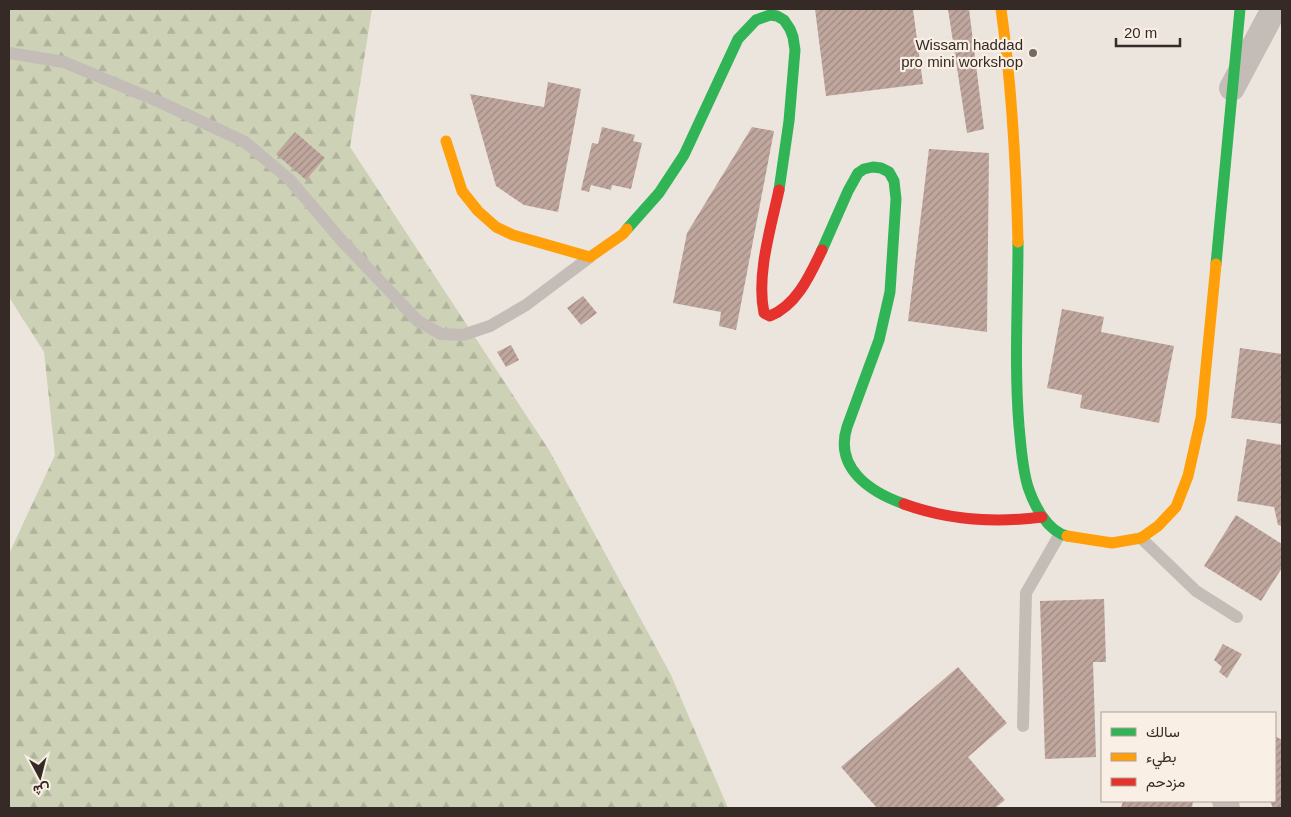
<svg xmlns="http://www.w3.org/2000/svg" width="1291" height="817" font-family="Arial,Vazirmatn,sans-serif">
<defs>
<pattern id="forest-firs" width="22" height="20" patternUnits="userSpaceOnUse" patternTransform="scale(1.25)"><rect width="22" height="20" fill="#cdd1b6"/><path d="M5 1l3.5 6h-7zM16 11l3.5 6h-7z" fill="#b1b49c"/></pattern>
<pattern id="building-hatch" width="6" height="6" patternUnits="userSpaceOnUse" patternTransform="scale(1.25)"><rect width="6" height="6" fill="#c0a79e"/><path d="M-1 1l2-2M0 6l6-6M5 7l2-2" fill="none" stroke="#9d8881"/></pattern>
</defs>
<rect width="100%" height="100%" fill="#ece5dd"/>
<path fill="url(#forest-firs)" d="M9,9H372L350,147L549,450L671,675L728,808H9V554L55,455L44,352L9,297Z"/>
<path fill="url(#building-hatch)" d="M815,9H913L923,84L826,96Z
M948,9H969L984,129L967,133Z
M548,82L581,89L558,212L524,205L496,186L470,94L544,107Z
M602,127L635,135L633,141L642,143L631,189L612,185L611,190L591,185L589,192L581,190L592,143L598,144Z
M752,127L774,131L736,330L719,326L721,312L673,303L687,233Z
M295,132L325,158L306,180L276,154Z
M929,149L989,153L987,332L908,321Z
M583,296L597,313L581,325L567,308Z
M1062,309L1104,317L1101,332L1174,346L1159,423L1080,408L1082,395L1047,388Z
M511,345L519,360L506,367L497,352Z
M1240,348L1282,354V424L1231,418Z
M1247,439L1282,445V526L1278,525L1274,507L1237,501Z
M1236,515L1282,544V568L1261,601L1204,566Z
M1104,599L1106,662H1093L1096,757L1045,759L1040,601Z
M1223,644L1242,654L1227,678L1219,672L1222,667L1214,660Z
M958,667L1007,723L968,757L1005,800L995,808H877L841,767Z
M1275,736L1282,740V808H1273L1270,801H1275Z
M1123,801H1193L1192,808H1121Z"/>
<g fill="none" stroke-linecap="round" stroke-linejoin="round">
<path stroke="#c4bdb7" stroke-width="12" d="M9,53L64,62L162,103L245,142L290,180L342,241L418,321L441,334L463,335L490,326L526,305L590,257
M1141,538L1196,591L1237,617
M1023,726L1026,593L1060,534"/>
<path stroke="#c4bdb7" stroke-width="26" d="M1232,88L1274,9
M1225,801L1227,808"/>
<path stroke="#30b455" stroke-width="11" d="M627,229L659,193L684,155L738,39L756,20L770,15L777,16L784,20L790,29L793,37L795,50L789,121L779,190
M1018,242C1018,303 1014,365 1019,426C1021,445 1022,468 1028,487C1034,505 1047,531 1067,536
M822,250L848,191L858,173L864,169L873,167L881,168L889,172L894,181L896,199L890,292L879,340L847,427C834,468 870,492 904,504
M1216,264L1240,9"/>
<path stroke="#ff9f0a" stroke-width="11" d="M1001,9C1012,86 1016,164 1018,242
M446,141L462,191L478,211L496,227L513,235L590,257L623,234L627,229
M1067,536L1112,543L1141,538L1158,526L1176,507L1188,476L1201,418L1216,264"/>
<path stroke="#e5322d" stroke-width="11" d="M779,190C771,227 756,275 764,313L770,316C797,305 810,275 822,250
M904,504C948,520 996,523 1042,517"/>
</g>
<circle fill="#756b65" stroke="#faefe4" stroke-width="2" cx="1033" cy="53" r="5"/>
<g text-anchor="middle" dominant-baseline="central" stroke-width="4.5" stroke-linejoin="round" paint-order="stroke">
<g font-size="15" fill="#352a25" stroke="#faefe4" text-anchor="end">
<text x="1023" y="44">Wissam haddad<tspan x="1023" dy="17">pro mini workshop</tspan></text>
</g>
</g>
<rect width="1291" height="817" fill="none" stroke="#352a25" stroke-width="20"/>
<rect x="1101" y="712" width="175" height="90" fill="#faefe4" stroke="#aba098"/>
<rect x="1111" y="728" width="25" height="8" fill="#30b455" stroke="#aba098"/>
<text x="1146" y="737" font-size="15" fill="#352a25">سالك</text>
<rect x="1111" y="753" width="25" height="8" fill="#ff9f0a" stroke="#aba098"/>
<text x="1146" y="762" font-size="15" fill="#352a25">بطيء</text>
<rect x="1111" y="778" width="25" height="8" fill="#e5322d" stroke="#aba098"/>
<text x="1146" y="787" font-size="15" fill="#352a25">مزدحم</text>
<g transform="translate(40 777) rotate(173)" stroke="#faefe4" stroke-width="4" paint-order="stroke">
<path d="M0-4L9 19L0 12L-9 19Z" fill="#352a25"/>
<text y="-8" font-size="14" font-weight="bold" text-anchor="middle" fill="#352a25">ش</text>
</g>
<path d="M1116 38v8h64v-8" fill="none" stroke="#352a25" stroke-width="2.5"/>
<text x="1124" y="38" font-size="15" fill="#352a25" stroke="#faefe4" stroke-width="4" paint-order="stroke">20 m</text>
</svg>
